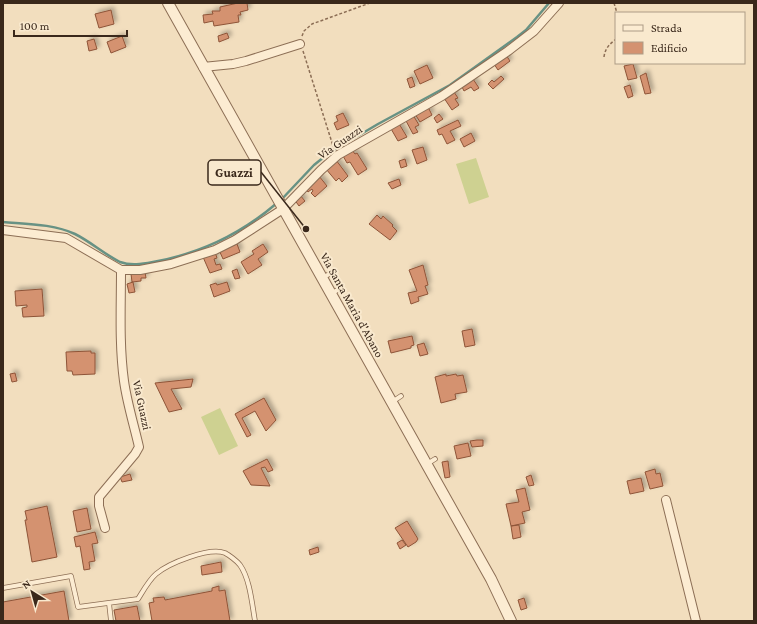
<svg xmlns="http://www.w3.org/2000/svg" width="757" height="624" font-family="'Crimson Pro',serif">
<defs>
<filter id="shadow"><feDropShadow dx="3" dy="-3" stdDeviation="2" flood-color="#0004"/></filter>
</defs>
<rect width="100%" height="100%" fill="#f2debe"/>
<path fill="#ced191" d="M476,158L489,197L469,204L456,164Z
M220,408L238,446L219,455L201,417Z"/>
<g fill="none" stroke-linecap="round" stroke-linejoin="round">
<path stroke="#689284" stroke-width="2.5" d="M281,200L314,165L329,153L378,124L450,85L517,37L526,30L549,3
M3,222C27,224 54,224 75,234C91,242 104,254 120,262C131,266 142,264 153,262C199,254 241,234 277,203"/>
</g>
<path fill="#d49270" stroke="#8e5438" filter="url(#shadow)" d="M238,3H247L248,10L240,12L241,15H238L239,22L214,26L213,21L204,23L203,15L213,14L212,11H220V7Z
M111,10L114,24L99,28L95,14Z
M227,33L229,38L219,42L218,36Z
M122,36L126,47L111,53L107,42Z
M94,39L97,49L89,51L87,41Z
M506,55L510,61L498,70L494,64Z
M633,64L637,78L628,80L624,66Z
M427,65L433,78L420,84L414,71Z
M646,73L651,93L645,94L640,76Z
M501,76L504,79L493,89L488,84L492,80L494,82Z
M412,77L415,86L410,88L407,79Z
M473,79L479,88L474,91L471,87L464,91L462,87Z
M630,85L633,96L628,98L624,87Z
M454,92L458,98L455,99L459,105L452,110L444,98Z
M428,107L432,115L420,122L415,114Z
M343,113L349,125L337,130L334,123L338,121L336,116Z
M439,114L443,119L437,123L434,118Z
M413,115L419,125L415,127L418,132L413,134L405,119Z
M458,120L461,126L450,131L455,140L447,144L442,134L439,135L437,130Z
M398,122L407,137L398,141L390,127Z
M471,133L475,141L464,147L460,139Z
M423,147L427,160L417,164L412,150Z
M352,150L355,154L357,153L367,169L358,175L350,162L347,163L343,156Z
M405,159L407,166L401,168L399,161Z
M336,160L348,176L342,182L339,178L336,181L326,169Z
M319,176L327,186L315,197L311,193L313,191L312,189L308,192L305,188Z
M399,179L401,185L392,189L388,183Z
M300,195L305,201L299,206L294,199Z
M377,215L381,219L383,216L393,225L392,226L397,231L390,240L369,224Z
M237,244L240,252L223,259L219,250Z
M263,244L268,252L258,259L262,265L248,274L241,262L254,254L252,251Z
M215,252L217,258L214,259L216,265L220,264L222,269L210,273L203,257Z
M423,265L428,285L425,286L428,294L418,297L419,301L411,304L408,293L417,291L409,270Z
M237,269L240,278L235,279L232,271Z
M145,272L146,278H141V281L132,282L131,274Z
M133,282L135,292L129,293L127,284Z
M227,282L230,291L214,297L210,285L216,283L217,285Z
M42,289L44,316L23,317L22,308L27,307V305L16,306L15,291Z
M472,329L475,345L465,347L462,331Z
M412,336L414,345L411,346V348L391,353L388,341Z
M424,343L428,354L420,356L417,345Z
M91,351V353H95V374L73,375L72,371H67L66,352Z
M15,373L17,381L12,382L10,374Z
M446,374V376L456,374L457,376L463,375L467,392L455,394L456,399L441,403L435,377Z
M193,379L191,387L171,389L182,409L169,412L155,383Z
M264,398L276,420L266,431L255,411L242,418L251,435L247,437L235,414Z
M477,440H483V446L472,447L470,441Z
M468,443L471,456L457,459L454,446Z
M267,459L273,470L268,472L265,467L261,468L270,486L251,485L243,471Z
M448,461L450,477L445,478L442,462Z
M655,469L656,474L660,473L663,486L650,489L645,472Z
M130,474L132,480L122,482L120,477Z
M531,475L534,485L529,486L526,477Z
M641,478L644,491L630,494L627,481Z
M525,488L530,510L522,512L525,523L511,526L506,504L519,502L516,490Z
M47,506L57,557L32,562L25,520H27L25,511Z
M87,508L91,529L77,532L73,511Z
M407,521L418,539L416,542L408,547L395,528Z
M519,525L521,537L513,539L511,526Z
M95,532L98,543L92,544L95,561L89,562L90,569L84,570L80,546L76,547L74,537Z
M402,540L406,545L400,549L397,543Z
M318,547L319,552L310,555L309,550Z
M221,562L222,572L202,575L201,566Z
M219,586V591L225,590L230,621H152L149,603L154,602L153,598L164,597L165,600L212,591V588Z
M64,591L69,621H3V602Z
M524,598L527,608L521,610L518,600Z
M137,606L140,621H116L114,610Z"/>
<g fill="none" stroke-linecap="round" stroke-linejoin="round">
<defs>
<path id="service" d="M322,278L335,271
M331,294L339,289
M392,402L401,396
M427,464L435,459
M3,588L71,576L78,607L138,599C143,591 149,580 156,574C169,563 209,547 225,553C229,555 237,561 240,565C250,579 252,604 255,621
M109,603L111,621"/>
<path id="minor" d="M203,67L233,64L246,61L300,44
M3,230L66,238L121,270H140L171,264L215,250L235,240L283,209L321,170L338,155L442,96L508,51L534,31L559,3
M666,500L696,621
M105,528L99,506V497L135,454L139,447C134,425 127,403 124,381C119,344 121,307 121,270"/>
<path id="tertiary" d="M168,3L441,490L491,579L511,621"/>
</defs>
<use href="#service" stroke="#8c6e55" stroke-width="5.5"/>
<use href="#minor" stroke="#8c6e55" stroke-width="10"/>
<use href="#tertiary" stroke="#8c6e55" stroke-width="12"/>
<path stroke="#8c6e55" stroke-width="1.5" stroke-dasharray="3 2" stroke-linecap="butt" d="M614,3L617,13
M302,36L304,31L312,24L370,3
M303,51L334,149
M604,57C605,48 610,44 616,39"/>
<use href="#service" stroke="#fcecd2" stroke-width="4"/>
<use href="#minor" stroke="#fcecd2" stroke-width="8"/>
<use href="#tertiary" stroke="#fcecd2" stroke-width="10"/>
</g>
<g text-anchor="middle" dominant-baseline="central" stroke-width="4" stroke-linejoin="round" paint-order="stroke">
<g font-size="12" fill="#3a281b" stroke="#f9e9ce">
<text transform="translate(340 142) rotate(-34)">Via Guazzi</text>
<text transform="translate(352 305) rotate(61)">Via Santa Maria d'Abano</text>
<text transform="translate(142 405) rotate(78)">Via Guazzi</text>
</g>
</g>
<path fill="none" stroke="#3a281b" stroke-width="1.5" d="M306 229L261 172"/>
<circle fill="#3a281b" stroke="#f9e9ce" stroke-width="1.5" cx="306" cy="229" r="4"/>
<rect fill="#f9e9ce" stroke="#3a281b" stroke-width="1.5" x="208" y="160" width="53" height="25" rx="4"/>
<g font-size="13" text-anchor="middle" font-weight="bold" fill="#3a281b">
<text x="234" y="177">Guazzi</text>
</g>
<rect width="757" height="624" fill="none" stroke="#3a281b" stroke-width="8"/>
<rect x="615" y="12" width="130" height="52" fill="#f9e9ce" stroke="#ad9c86"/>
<rect x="623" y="25" width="20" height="6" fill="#fcecd2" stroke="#ad9c86"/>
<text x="651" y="32" font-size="12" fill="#3a281b">Strada</text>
<rect x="623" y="42" width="20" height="12" fill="#d49270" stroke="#ad9c86"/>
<text x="651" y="52" font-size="12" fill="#3a281b">Edificio</text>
<g transform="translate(32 592) rotate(323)" stroke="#f9e9ce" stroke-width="3" paint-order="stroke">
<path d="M0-3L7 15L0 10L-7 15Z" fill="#3a281b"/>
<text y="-6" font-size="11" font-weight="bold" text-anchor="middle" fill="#3a281b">N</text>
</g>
<path d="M14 30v6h113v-6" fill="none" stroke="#3a281b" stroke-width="2"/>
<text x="20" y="30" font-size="12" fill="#3a281b" stroke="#f9e9ce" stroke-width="3" paint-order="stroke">100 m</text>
</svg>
